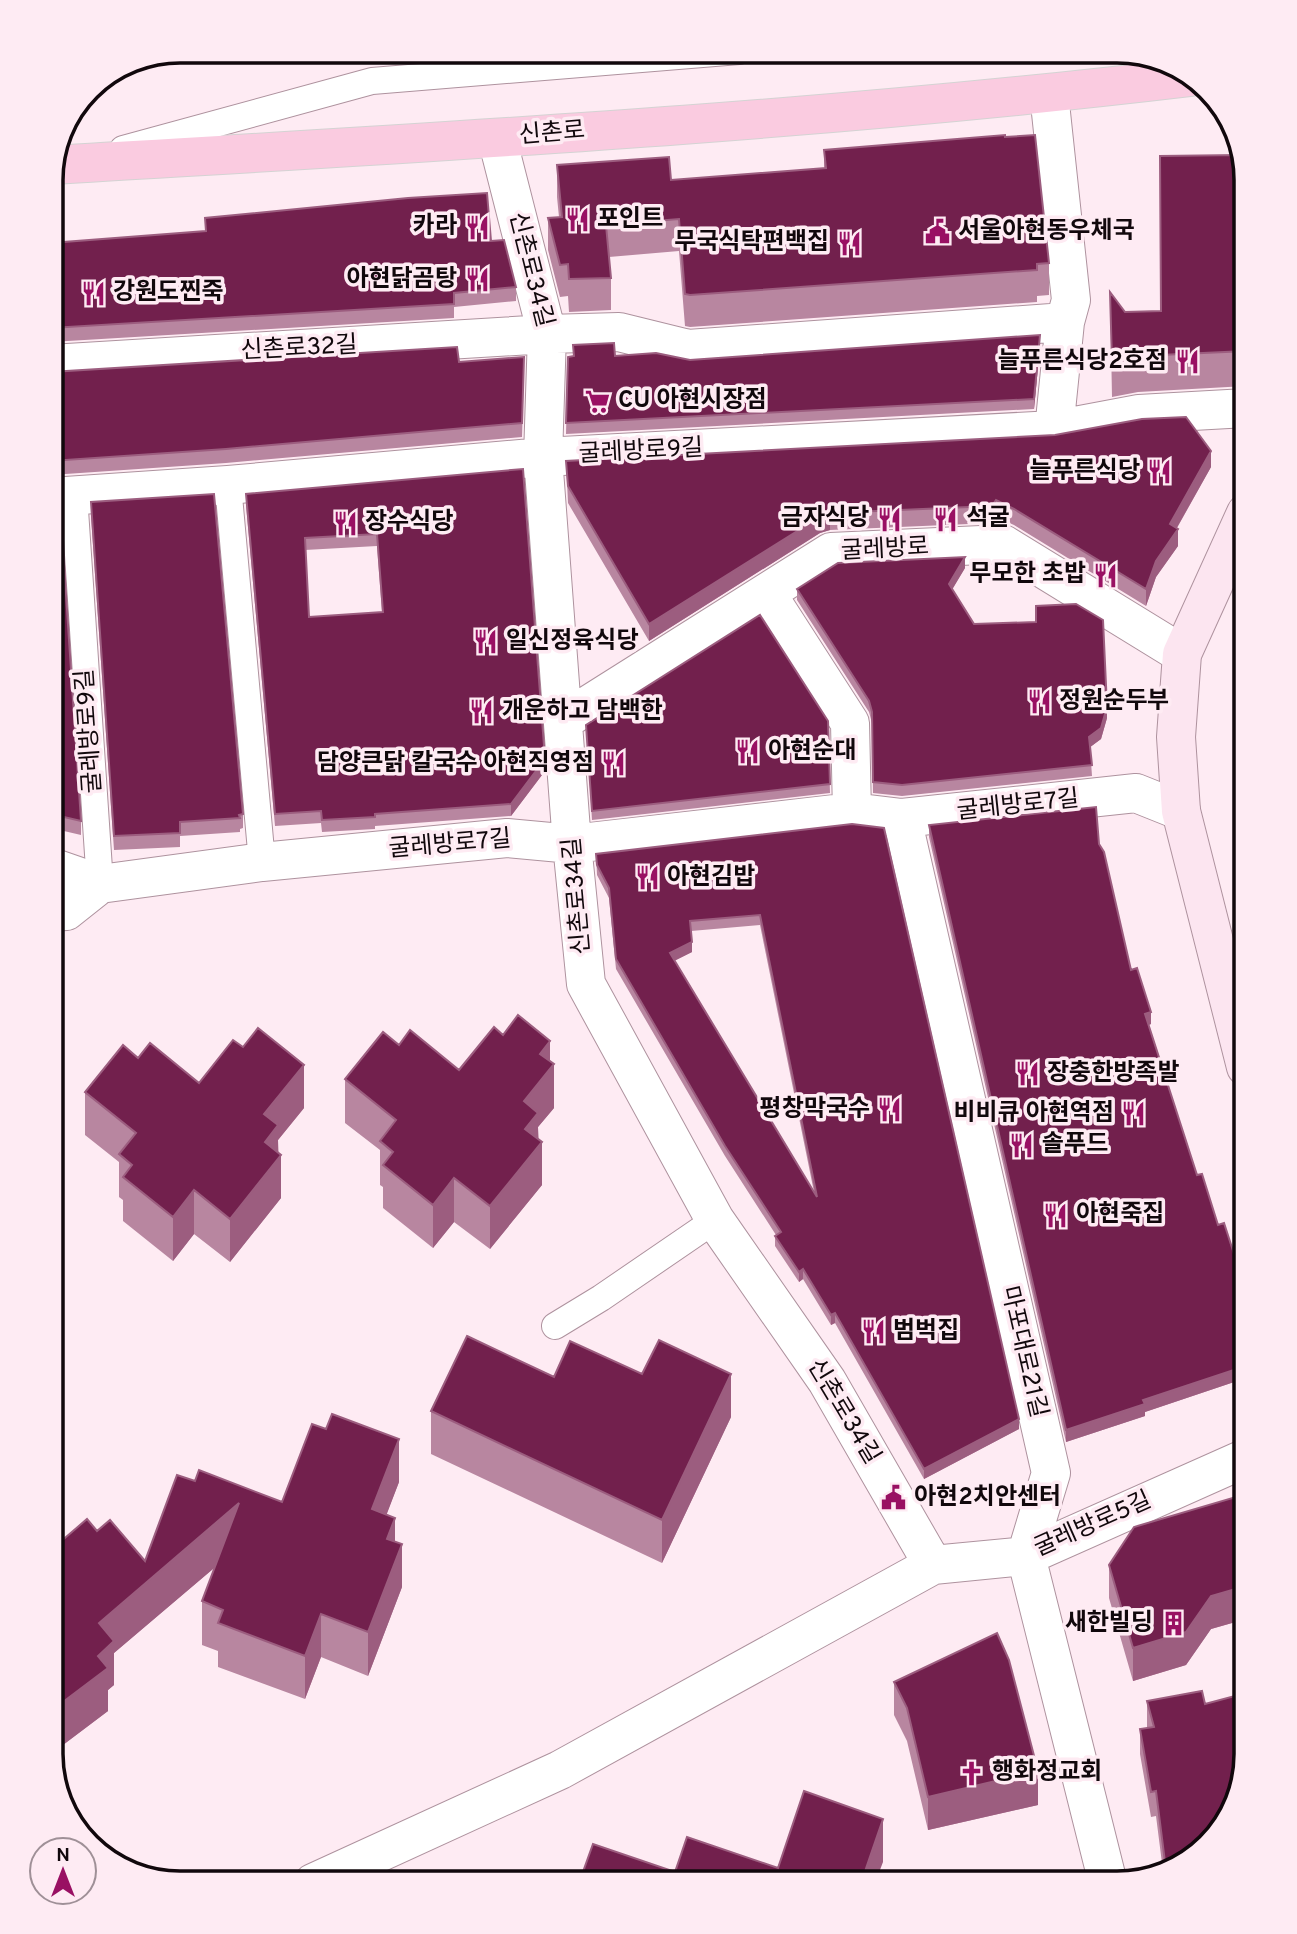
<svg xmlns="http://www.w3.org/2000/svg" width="1297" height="1934" font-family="Overpass,'Noto Sans KR',sans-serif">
<rect width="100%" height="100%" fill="#feebf3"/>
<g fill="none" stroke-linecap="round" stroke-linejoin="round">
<defs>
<path id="lane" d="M123,149L372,81L739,51
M228,485L262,862
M74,495L100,884
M555,1326L601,1298L715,1220"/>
<path id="street" d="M1049,94L1071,300L1065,322
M497,138L547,334L543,457L572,844L586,984L715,1220L827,1381L933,1565
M51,364L547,334L619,332L688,349L1065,322L1054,430
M51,497L228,485L543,457L1054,430L1139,414L1246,408
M767,594L850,723L852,812
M563,721L831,552L1003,544L1182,654
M902,818L1051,1473L1026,1556L1108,1883
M51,867L100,884L262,862L507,838L572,844L852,812L902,818L1136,793L1181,811
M51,912L66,911L100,884
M313,1883L560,1770L933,1565L1026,1556L1246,1458"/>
<path id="secondary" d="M1246,1067L1181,811L1176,737L1182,654L1246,513"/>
<path id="primary" d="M54,165C433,142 813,122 1191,77"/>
</defs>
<use href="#lane" stroke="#ae929e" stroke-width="28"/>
<use href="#street" stroke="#ae929e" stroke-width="40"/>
<use href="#secondary" stroke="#ae929e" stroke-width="40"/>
<use href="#primary" stroke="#d4d3d3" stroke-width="40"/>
<use href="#lane" stroke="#fff" stroke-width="26"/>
<use href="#street" stroke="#fff" stroke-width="38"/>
<use href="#secondary" stroke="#fce5f0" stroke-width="38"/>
<use href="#primary" stroke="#facbe0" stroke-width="38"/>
</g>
<path fill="#b886a0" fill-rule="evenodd" d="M824,150L1049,263V295L1037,296V302L690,327L685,326L679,251L609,257L611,278V310L569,312L568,296L560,297L548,250V218L559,217L557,197V165L671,180L824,168Z
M1246,180V386L1138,392L1112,397L1110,292L1125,312L1160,311Z
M205,218L491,241L516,287V301L454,307V318L51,342V243L205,231Z
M573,345L615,356L690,360L1040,346L1034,409L566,434L568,357H573Z
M459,362L524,371L522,437L226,463L51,475V372Z
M566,461L1211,467L1177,528L1178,546L1156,577L1146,606L1014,525L996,517L992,523L830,530L820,533L649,641L568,503Z
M523,469L545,771L511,816L375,826V829L322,832L321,823L275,826L246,505V494ZM377,546L382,612L309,617L305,550Z
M91,502L243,814V828L240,829V832L180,836V847L114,850L91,516Z
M51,504L81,821V835L51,828Z
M965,568L952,589L974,624L1107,718L1101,739L1090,747L1092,776L902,796L873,793L872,723L869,712L797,600V589Z
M828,721L830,793L592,820L586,725Z
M852,824L1019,1429L924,1479L835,1323L831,1325L803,1279L799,1282L775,1246V1236L776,1235L725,1156L616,969L609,898L597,875L596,854ZM760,925L814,1192L674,961L692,952L691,931Z
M929,825L1099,844L1131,970L1151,1024L1149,1025L1197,1175L1246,1291V1378L1145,1412V1416L1066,1442L929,837Z
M503,1035L550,1061L554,1108L538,1127L542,1185L490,1249L454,1222L433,1248L383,1208V1187L380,1185V1150L345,1123V1079L459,1070Z
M138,1058L199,1083L304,1108L278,1140L281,1198L230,1262L194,1234L173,1261L123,1221V1200L119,1197V1162L85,1135V1092Z
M642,1374L731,1417L662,1563L431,1454V1411L554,1377Z
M195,1481L282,1502L399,1482L386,1515L395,1541L402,1587L368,1676L321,1657L305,1699L218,1667V1651L202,1645V1601L215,1567L114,1653V1685L108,1690V1711L51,1754V1550L97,1531L145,1561Z
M1246,1494V1619L1211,1629L1186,1665L1133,1681L1109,1598V1565Z
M894,1682L1038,1805L928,1830L907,1741L894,1715Z
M1202,1691L1181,1866L1163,1871L1156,1816L1151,1817L1140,1754V1729L1147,1728V1701Z"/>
<path fill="#9c5d7f" d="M1040,335V346L1034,409V399Z
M1211,451V467L1171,538L1178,529V546L1156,577L1146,606V589L1170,524Z
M996,500V517L992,523V506Z
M830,513V530L820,533L649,641V624L820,517Z
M965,557V568L949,595V584Z
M1107,707V718L1101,739L1089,748V737Z
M545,759V771L511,816V804Z
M692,942V952L670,963V953Z
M1151,1012V1024L1145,1026V1014Z
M550,1041V1069L554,1064V1108L538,1127V1146L542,1142V1185L490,1249V1206L524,1101L540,1054Z
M304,1065V1108L278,1140V1159L281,1155V1198L230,1262V1219L264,1114Z
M454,1178V1222L433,1248V1205Z
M194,1190V1234L173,1261V1217Z
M803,1269V1279L799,1282V1272Z
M835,1313V1323L831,1325V1315Z
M1246,1366V1378L1145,1412V1416L1066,1442V1430L1143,1400Z
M731,1374V1417L662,1563V1520Z
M1019,1419V1429L924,1479V1469Z
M399,1439V1482L372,1553V1509Z
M239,1503V1547L114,1653V1685L108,1690V1711L51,1754V1711L99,1623Z
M395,1518V1562L387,1539Z
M402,1544V1587L368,1676V1632Z
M1246,1586V1619L1211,1629L1186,1665L1133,1681V1648L1211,1596Z
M321,1614V1657L305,1699V1656Z
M1038,1771V1805L928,1830V1797Z
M883,1819V1862L875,1883H861Z"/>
<path fill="#72204d" stroke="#9c5d7f" stroke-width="2" fill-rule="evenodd" d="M1005,135V137L1035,135L1049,263L1037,264V270L690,295L685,294L679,219L606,225L611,278L569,279L568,264L560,265L548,218L562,217L557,165L669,157L671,180L826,168L824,150Z
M1240,155L1246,180V351L1138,356L1112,361L1110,292L1125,312L1161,311L1160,156Z
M487,193L491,241L504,240L516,287L454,293V304L51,328V243L206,231L205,218L408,198Z
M1040,335L1034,399L566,423L568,357L574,356L573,345L614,343L615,356L656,353L690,360Z
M457,347L459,362L524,357L522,423L226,449L51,461V372Z
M1186,417L1211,451L1170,524L1178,529L1156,561L1146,589L1014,509L996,500L992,506L830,513L820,517L649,624L568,486L566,461L1055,435L1142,419Z
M523,469L545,759L511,804L375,814V817L322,820L321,811L275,814L246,494ZM377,534L383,612L309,617L305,538Z
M214,494L243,814L239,815L240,818L180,822V833L114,836L91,502Z
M51,504H60L81,821L51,814Z
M965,557L949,584L974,624L1036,622V606L1076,604L1103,620L1107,707L1101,728L1089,737L1092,765L902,785L873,782L872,712L869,701L797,589L838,563Z
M760,615L828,721L830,784L592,811L586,725Z
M1096,807L1099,844L1104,852L1131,970L1137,968L1151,1012L1145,1014L1197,1175L1202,1174L1218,1225L1224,1223L1246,1291V1366L1143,1400L1145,1404L1066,1430L929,825Z
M852,824L884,828L1019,1419L924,1469L835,1313L831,1315L803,1269L799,1272L775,1236L781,1232L725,1146L616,959L609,888L597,865L596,854ZM760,915L817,1197L670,953L692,942L690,921Z
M518,1015L550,1041L540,1054L554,1064L524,1101L538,1113L525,1129L542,1142L490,1206L454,1178L433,1205L383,1165L393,1152L380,1141L396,1120L345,1079L383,1032L399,1045L410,1030L459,1070L494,1027L503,1035Z
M258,1028L304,1065L264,1114L278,1125L265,1142L281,1155L230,1219L194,1190L173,1217L123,1177L132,1165L119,1154L136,1133L85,1092L123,1045L138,1058L150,1043L199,1083L233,1040L243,1047Z
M467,1336L554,1377L570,1341L642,1374L659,1340L731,1374L662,1520L431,1411Z
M332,1414L399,1439L372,1509L395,1518L387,1539L402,1544L368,1632L321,1614L305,1656L218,1623L223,1610L202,1601L239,1503L99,1623L114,1641L98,1656L108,1668L51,1711V1550L87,1519L97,1531L110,1520L145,1561L177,1475L195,1481L199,1470L282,1502L312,1424L326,1429Z
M1246,1494V1586L1211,1596L1186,1632L1133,1648L1109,1565L1134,1527Z
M997,1633L1009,1660L1038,1771L928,1797L907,1708L894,1682Z
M1202,1691L1205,1704L1246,1693V1754L1229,1819L1181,1866L1166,1870L1156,1791L1151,1792L1140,1729L1154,1727L1147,1701Z
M804,1791L883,1819L861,1883H579L593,1844L675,1872L687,1837L778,1868Z"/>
<defs>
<symbol id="restaurant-bare" viewBox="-9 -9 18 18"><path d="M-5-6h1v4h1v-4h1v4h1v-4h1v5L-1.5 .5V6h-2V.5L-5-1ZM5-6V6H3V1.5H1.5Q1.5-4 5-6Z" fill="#991063" stroke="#feebf3" stroke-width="2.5" paint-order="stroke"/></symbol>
<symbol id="civic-bare" viewBox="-9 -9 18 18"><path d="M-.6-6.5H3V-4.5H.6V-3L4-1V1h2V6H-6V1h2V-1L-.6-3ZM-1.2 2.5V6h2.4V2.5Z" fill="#991063" stroke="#feebf3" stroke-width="2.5" paint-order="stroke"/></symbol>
<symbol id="supermarket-bare" viewBox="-9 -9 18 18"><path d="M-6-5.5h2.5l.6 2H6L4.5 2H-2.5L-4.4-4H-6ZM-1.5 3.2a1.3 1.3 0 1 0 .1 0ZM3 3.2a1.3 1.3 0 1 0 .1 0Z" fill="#991063" stroke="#feebf3" stroke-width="2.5" paint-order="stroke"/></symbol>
<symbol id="building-bare" viewBox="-9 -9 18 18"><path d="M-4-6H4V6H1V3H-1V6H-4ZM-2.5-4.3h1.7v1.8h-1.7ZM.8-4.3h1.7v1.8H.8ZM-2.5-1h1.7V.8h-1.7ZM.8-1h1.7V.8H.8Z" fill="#991063" stroke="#feebf3" stroke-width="2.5" paint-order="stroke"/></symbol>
<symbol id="church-bare" viewBox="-9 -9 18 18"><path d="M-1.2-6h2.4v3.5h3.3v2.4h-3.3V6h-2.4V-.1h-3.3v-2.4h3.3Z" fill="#991063" stroke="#feebf3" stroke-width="2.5" paint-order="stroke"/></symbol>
</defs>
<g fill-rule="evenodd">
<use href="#restaurant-bare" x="560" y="202" width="35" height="35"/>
<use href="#restaurant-bare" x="460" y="210" width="35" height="35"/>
<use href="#civic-bare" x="920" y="214" width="35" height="35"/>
<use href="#restaurant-bare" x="832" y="226" width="35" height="35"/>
<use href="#restaurant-bare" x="460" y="262" width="35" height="35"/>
<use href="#restaurant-bare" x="76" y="276" width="35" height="35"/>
<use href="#restaurant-bare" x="1170" y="344" width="35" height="35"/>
<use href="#supermarket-bare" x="580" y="384" width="35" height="35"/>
<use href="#restaurant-bare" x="1142" y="454" width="35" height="35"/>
<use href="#restaurant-bare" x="872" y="502" width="35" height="35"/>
<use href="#restaurant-bare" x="928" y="502" width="35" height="35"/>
<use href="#restaurant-bare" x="328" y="506" width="35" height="35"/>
<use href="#restaurant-bare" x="1088" y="558" width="35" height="35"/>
<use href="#restaurant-bare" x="468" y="624" width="35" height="35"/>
<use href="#restaurant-bare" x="1022" y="684" width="35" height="35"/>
<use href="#restaurant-bare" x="464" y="694" width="35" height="35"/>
<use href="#restaurant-bare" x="730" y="734" width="35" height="35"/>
<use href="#restaurant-bare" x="596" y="746" width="35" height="35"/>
<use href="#restaurant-bare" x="630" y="860" width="35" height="35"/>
<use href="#restaurant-bare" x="1010" y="1056" width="35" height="35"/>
<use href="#restaurant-bare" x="872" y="1092" width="35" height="35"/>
<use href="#restaurant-bare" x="1116" y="1096" width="35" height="35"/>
<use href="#restaurant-bare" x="1004" y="1128" width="35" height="35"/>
<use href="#restaurant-bare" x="1038" y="1198" width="35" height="35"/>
<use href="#restaurant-bare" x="856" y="1314" width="35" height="35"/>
<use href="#civic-bare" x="876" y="1480" width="35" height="35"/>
<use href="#building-bare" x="1156" y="1606" width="35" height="35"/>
<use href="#church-bare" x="954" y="1756" width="35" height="35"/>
</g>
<g text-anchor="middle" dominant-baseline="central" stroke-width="7" stroke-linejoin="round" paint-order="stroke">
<g font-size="24" fill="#11080c" stroke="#feebf3">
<text transform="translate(552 134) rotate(-5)">신촌로</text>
<text transform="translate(530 270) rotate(76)">신촌로34길</text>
<text transform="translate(299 349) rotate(-3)">신촌로32길</text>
<text transform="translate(641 452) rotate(-3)">굴레방로9길</text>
<text transform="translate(885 550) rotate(-3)">굴레방로</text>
<text transform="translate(90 731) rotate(-94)">굴레방로9길</text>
<text transform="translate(1018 806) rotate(-6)">굴레방로7길</text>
<text transform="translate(450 845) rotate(-5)">굴레방로7길</text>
<text transform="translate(578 896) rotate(-95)">신촌로34길</text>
<text transform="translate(1023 1352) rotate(77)">마포대로21길</text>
<text transform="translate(843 1412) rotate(59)">신촌로34길</text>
<text transform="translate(1093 1525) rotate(-24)">굴레방로5길</text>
</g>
<g font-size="24" font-weight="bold" fill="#11080c" stroke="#feebf3" text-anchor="start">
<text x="597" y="220">포인트</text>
<text x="457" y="227" text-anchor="end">카라</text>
<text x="958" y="232">서울아현동우체국</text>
<text x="829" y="243" text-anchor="end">무국식탁편백집</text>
<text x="457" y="280" text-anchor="end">아현닭곰탕</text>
<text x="113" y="293">강원도찐죽</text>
<text x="1167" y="362" text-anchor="end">늘푸른식당2호점</text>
<text x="618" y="401">CU 아현시장점</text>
<text x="1140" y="472" text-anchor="end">늘푸른식당</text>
<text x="869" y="519" text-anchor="end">금자식당</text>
<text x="966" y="519">석굴</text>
<text x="365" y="523">장수식당</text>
<text x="1086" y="575" text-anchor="end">무모한 초밥</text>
<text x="506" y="642">일신정육식당</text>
<text x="1059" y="702">정원순두부</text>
<text x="502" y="712">개운하고 담백한</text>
<text x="768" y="752">아현순대</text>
<text x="594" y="764" text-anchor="end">담양큰닭 칼국수 아현직영점</text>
<text x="667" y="878">아현김밥</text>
<text x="1047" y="1074">장충한방족발</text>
<text x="870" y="1110" text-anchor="end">평창막국수</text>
<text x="1114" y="1114" text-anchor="end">비비큐 아현역점</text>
<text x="1042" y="1145">솔푸드</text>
<text x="1076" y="1215">아현죽집</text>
<text x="893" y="1332">범벅집</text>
<text x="914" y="1498">아현2치안센터</text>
<text x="1153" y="1624" text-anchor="end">새한빌딩</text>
<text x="992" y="1773">행화정교회</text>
</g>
</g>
<path d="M0 0H1297V1934H0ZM180 63H1117A117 117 0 0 1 1234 180V1754A117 117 0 0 1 1117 1871H180A117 117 0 0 1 63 1754V180A117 117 0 0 1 180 63Z" fill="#feebf3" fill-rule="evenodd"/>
<path fill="none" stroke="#11080c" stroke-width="3.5" d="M180 63H1117A117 117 0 0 1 1234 180V1754A117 117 0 0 1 1117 1871H180A117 117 0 0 1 63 1754V180A117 117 0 0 1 180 63Z"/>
<g transform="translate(63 1871)"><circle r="33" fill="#feebf3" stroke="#9f9097" stroke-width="2"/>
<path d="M0-5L12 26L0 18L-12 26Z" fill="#991063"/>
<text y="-10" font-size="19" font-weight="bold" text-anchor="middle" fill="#11080c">N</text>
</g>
</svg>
